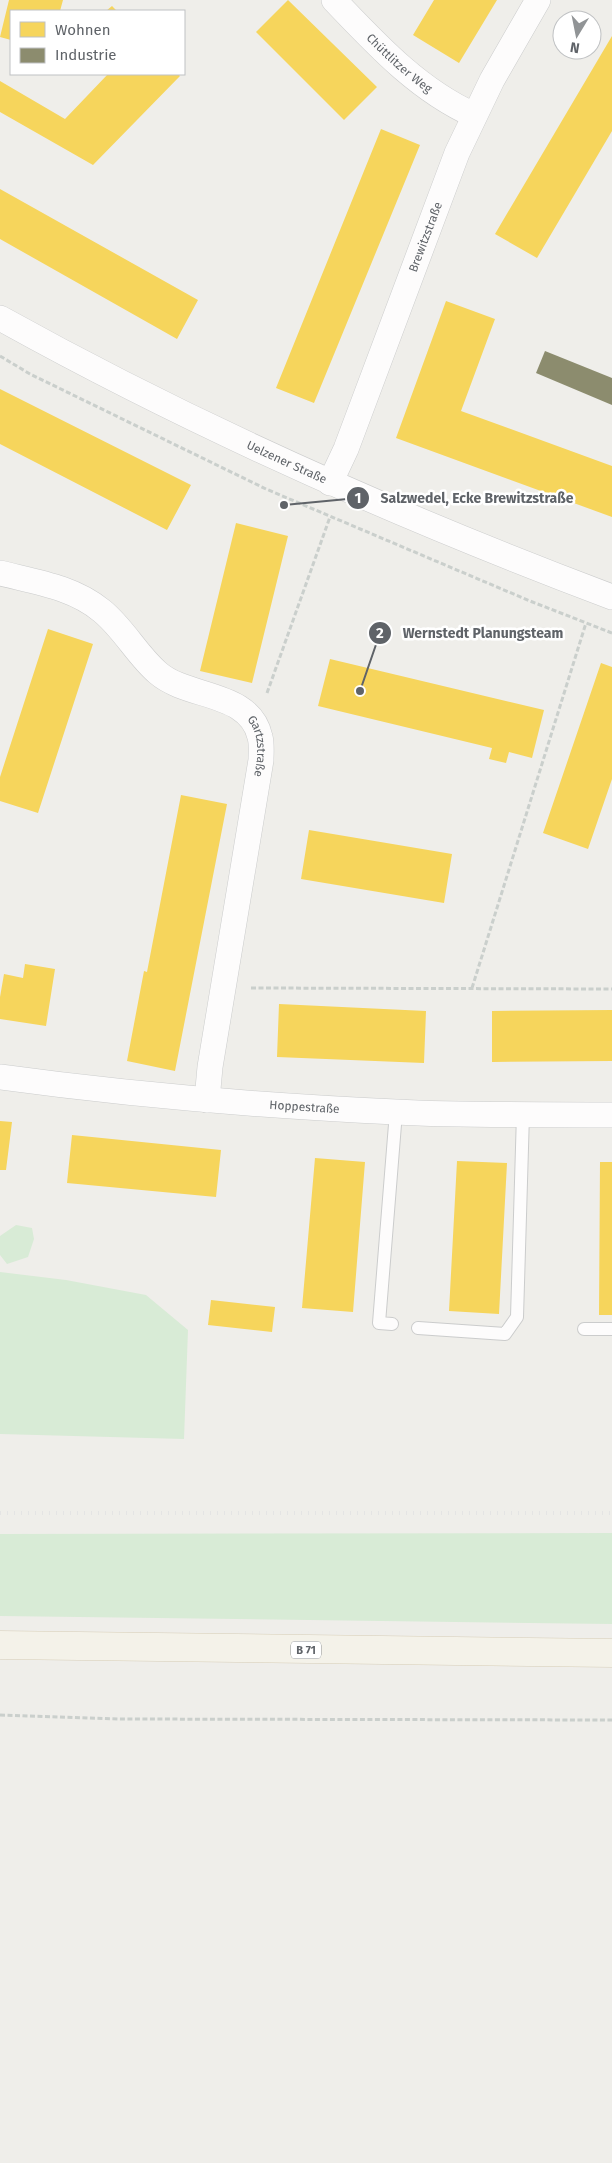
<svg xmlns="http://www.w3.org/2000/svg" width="612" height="2163" font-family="'Fira Sans',sans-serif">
<rect width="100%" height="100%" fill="#efeeea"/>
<path fill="#d8ebd6" d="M16,1225L32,1228L34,1239L28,1257L7,1264L0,1255V1236Z
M0,1272L66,1280L146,1295L188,1330L184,1439L0,1434Z
M612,1533V1624L0,1616V1534Z"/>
<path fill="#f6d55c" d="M9,0H63L60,11H11V40L0,37Z
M288,0L377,87L344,120L256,32Z
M434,0H497L459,63L413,35Z
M112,6L117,11H106Z
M612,36V131L537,258L495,234Z
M108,74H178L180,76L93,165L0,112V81L65,119Z
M381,129L420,145L314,403L276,388Z
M0,189L198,300L177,339L0,239Z
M446,301L495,319L461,411L612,466V517L396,438Z
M0,389L191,485L167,530L0,444Z
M236,523L288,536L252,683L200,671Z
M48,629L93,644L38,813L0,801V777Z
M330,659L544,710L532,758L509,752L506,763L489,759L492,748L318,706Z
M601,663L612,667V779L588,849L543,833Z
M181,795L227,804L175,1071L127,1061L144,971L147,972Z
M309,830L452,854L444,903L301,879Z
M25,964L55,969L46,1026L0,1019V997L4,974L23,978Z
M279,1004L426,1011L424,1063L277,1057Z
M612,1010V1061L492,1062V1011Z
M0,1121L12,1122L6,1170H0Z
M72,1135L221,1150L216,1197L67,1183Z
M315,1158L365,1162L353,1312L302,1308Z
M457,1161L507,1163L499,1314L449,1311Z
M600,1162H612V1315H599Z
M211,1300L275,1307L272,1332L208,1325Z"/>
<path fill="#8c8c6e" d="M545,351L612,378V405L536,373Z"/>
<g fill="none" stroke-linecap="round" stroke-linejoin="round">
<defs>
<path id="service" d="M392,1324L379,1323L396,1112
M418,1328L505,1334L517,1317L523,1114
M584,1329H612"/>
<g id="minor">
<path id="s1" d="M334,0C376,44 418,90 474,115"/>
<path id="s2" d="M0,318C196,427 402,518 612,597"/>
<path id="s3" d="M330,483L346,449L457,153L492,80L538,0"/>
<path id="s4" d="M0,573C36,582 73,587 102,611C124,629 137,655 158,673C188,699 250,691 260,737C262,744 261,753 261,760L210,1067L207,1100"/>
<path id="s5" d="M0,1077C131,1095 264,1106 396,1112C468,1116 540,1114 612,1115"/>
</g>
<path id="primary" d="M0,1645L612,1653"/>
</defs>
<use href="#service" stroke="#cbcccc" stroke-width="14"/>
<use href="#minor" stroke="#cbcccc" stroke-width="26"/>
<use href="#primary" stroke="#d7ceb8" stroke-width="29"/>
<path stroke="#cacfcc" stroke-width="3" stroke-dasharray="5 2.5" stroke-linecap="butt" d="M0,356L30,374L266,489L530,601L612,633
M267,693L330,517
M251,988L612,989
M472,988L586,623
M0,1715L118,1719L612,1720"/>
<use href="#service" stroke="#fdfcfc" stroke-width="12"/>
<use href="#minor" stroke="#fdfcfc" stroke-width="25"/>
<use href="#primary" stroke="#f4f2e9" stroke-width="28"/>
<path stroke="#e4e4e4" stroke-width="4" stroke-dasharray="1 6" stroke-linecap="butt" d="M0,1513H612"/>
</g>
<g text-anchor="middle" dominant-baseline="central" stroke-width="5" stroke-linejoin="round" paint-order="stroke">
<rect fill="#fff" stroke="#8f9295" stroke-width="1" x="291" y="1641.5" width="30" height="17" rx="4"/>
<g font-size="11" font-weight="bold" fill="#5f6368">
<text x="306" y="1650">B 71</text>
</g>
<g font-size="12" fill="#5f6368" stroke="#fff">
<text stroke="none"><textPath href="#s1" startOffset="91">Chüttlitzer Weg</textPath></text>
<text stroke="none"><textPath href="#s3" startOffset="264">Brewitzstraße</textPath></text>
<text stroke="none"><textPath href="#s2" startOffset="321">Uelzener Straße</textPath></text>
<text stroke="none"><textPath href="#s4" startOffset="328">Gartzstraße</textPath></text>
<text stroke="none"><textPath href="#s5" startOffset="306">Hoppestraße</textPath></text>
</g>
</g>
<path fill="none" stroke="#5f6368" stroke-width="2" d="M284 505L358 498M360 691L380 633"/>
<g fill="#5f6368" stroke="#fff" stroke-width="2">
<circle cx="284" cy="505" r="5"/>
<circle cx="360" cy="691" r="5"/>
<circle cx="358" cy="498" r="12"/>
<circle cx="380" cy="633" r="12"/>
</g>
<g font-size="15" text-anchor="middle" font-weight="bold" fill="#fff">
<text x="358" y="503">1</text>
<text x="380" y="638">2</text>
</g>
<g font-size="14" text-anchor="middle" font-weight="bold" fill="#5f6368" stroke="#fff" stroke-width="5" stroke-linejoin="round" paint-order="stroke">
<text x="477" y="503">Salzwedel, Ecke Brewitzstraße</text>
<text x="483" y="638">Wernstedt Planungsteam</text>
</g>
<rect x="10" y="10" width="175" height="65" fill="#ffffff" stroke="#bfc1c3"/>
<rect x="20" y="22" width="25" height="15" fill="#f6d55c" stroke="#bfc1c3"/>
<text x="55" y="35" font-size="15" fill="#5f6368">Wohnen</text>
<rect x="20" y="48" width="25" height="15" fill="#8c8c6e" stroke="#bfc1c3"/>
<text x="55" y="60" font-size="15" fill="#5f6368">Industrie</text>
<g transform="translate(577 35) rotate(190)"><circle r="24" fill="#ffffff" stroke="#bfc1c3"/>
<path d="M0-4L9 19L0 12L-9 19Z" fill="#919496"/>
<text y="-8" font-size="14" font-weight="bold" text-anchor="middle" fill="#5f6368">N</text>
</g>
</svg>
